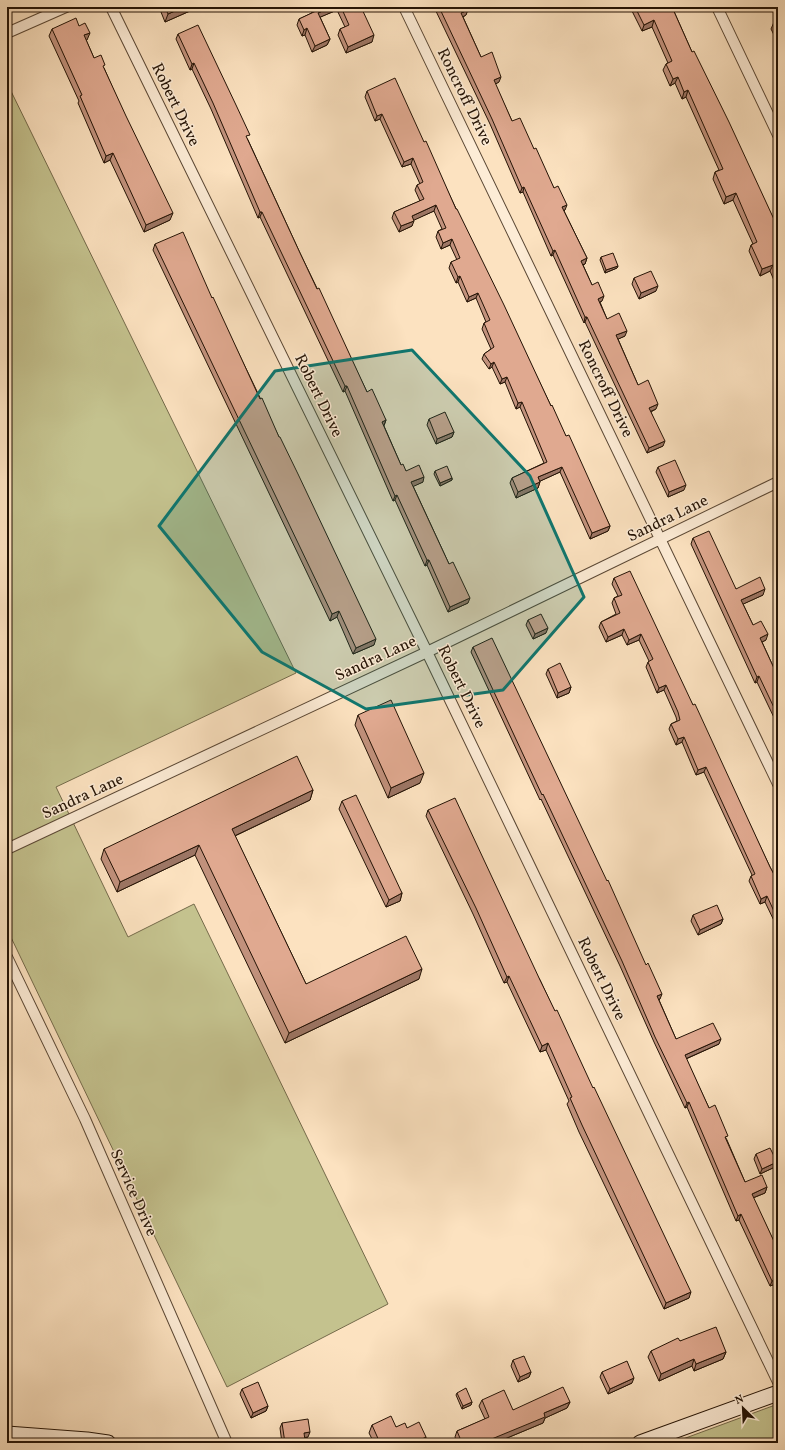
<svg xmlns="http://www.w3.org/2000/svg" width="785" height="1450" font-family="Vollkorn,serif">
<rect width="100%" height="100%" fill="#fce2c0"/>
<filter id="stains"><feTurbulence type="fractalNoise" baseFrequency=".005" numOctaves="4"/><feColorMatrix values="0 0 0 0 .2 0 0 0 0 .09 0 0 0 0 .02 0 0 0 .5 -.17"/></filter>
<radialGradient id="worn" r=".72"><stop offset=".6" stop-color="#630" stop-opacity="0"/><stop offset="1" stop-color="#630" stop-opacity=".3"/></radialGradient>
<path fill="#c4c28e" stroke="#746a4a" d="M7,83L296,673L56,787L128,937L194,904L388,1304L227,1387L7,929Z
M778,1404V1443H672Z"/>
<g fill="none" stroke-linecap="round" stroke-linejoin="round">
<defs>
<path id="street" d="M111,7L427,652L778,1382
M404,7L778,784
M717,7L778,135
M7,33L66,7
M7,849L427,652L778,482
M7,957L85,1119L227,1443"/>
<path id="secondary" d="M7,1434L87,1440L108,1443
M640,1443L778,1393"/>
</defs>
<use href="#street" stroke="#5a4734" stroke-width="12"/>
<use href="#secondary" stroke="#241305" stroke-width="17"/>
<use href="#street" stroke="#fdecd6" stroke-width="10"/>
<use href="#secondary" stroke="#fdecd6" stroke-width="15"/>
</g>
<path fill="#c1917c" stroke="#241305" d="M159,7H199L165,22Z
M310,7H361L372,42L346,53L338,35L340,29L345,27L337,10L320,17L330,39L327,45L312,52L305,35L302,36L297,25L299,19L312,13Z
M434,7H467L466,15L463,17L481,57L499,82L495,84L512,121L534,149L565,210L564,211L587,258L585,264L583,265L592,285L602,301L600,302L607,319L625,336L618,339L638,385L656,409L651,412L663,446L647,453L585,322L584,323L553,255L551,256L523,192L520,193L490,124Z
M630,7H672L692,52L778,228V284L776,285L770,271L760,276L749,251L751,245L753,244L733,200L724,204L713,179L715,172L719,170L686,97L682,99L675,83L670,86L663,70L666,64L668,63L652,27L642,31Z
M771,7H778V43L771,29L774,22L777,21Z
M79,26L87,40H86L94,58L104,68L170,220L144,232L110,160L104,163L78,103L79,101L49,36L52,29Z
M178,34L248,140L300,253L367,392L386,420L384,426L401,465L406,471L423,482L413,486L449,564L468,603L448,612L427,565L425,566L395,500L393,501L345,391L343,392L260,217L258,218L211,109L192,69L190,70L176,39Z
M367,91L424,142L551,406L610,526L608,531L590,539L560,472L540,481L538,488L516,498L510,483L512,478L544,463L520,407L516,409L505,382L500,384L492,367L489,369L482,359L484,354L491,349L482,329L484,323L486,322L476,298L467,302L458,282L456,283L449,268L451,262L457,260L450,245L441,249L436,237L438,231L442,229L434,211L413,220L412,226L399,232L392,218L394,212L420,201L415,190L417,185L420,184L411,164L402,167L380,119L375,121L365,97Z
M155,244L212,298L279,437L374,645L353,654L337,617L330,621L153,250Z
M601,257L618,266L617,268L605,273L600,260Z
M634,278L656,291L639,299L632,284Z
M429,419L454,432L452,437L436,444L427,425Z
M658,467L684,490L668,497L656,472Z
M435,471L452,478V480L440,486L434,474Z
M693,538L736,589L763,595L743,604L753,625L766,640L762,642L778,677V726L757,682L755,683L691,544Z
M614,578L693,705L770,867L778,882V929L765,902L760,904L749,881L751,876L752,875L704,772L696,775L682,742L676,745L669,729L671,724L677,721L676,717L664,690L657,693L646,667L648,662L649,661L639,640L627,645L622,635L606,642L599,627L601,622L616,614L612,603L614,598L618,596L612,584Z
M528,620L546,633L533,639L526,625Z
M473,647L660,999L659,1000L676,1039L719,1044L686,1059L709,1108L727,1140L745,1182L767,1187L765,1193L753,1198L778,1250V1283L770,1286L739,1220L736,1221L687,1107L685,1108L654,1042L620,966L541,799L540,800L471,652Z
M548,669L571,687L569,693L557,698L546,674Z
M358,715L420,783L388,798L355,725Z
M313,790L310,800L235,836L306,984L419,979L285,1043L195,855L117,892L101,859L104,849Z
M342,801L402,893L400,901L386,907L339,809Z
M428,810L540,980L689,1298L664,1309L579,1132L567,1104L569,1101L546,1050L540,1052L507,982L504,983L473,914L426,816Z
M693,915L723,919L721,924L698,935L691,921Z
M778,981V996L774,987L776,982Z
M756,1154L775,1167L760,1174L754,1159Z
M680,1341L726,1352L723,1359L694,1371L692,1366L659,1381L648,1357L651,1351Z
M513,1360L531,1372L529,1377L518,1382L511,1366Z
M602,1372L632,1383L608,1394L600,1377Z
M242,1389L268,1406L266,1411L251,1418L240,1394Z
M457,1393L472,1402L471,1405L462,1409L456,1395Z
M482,1400L513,1410L570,1402L567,1408L545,1418L543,1423L495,1443H457L455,1437L457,1431L485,1419L479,1406Z
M282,1423L308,1437L305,1438L304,1443H282L280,1428Z
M372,1425L407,1428L426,1437L424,1443H374L369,1433Z"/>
<path fill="#9d7665" stroke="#241305" d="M184,7H199L165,22L168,14Z
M331,7H338L337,10L316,19L318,13Z
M468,10L466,15L459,19L461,13Z
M654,20L652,27L642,31L644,25Z
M307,28L305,35L302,36L304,30Z
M90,33L87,40L81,42L84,35Z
M374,35L372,42L346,53L348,47Z
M330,39L327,45L312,52L315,46Z
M194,63L192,69L190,70L192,64Z
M501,77L499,82L492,86L494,80Z
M678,77L675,83L670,86L673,79Z
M688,90L686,97L682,99L684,92Z
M382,114L380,119L375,121L377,116Z
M113,153L110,160L104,163L106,156Z
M413,158L411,164L402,167L404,162Z
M524,187L523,192L520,193L522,188Z
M736,193L733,200L724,204L726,197Z
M436,205L434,211L410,222L412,216Z
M567,205L565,210L560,212L562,207Z
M260,212H262L260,217L258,218Z
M173,213L170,220L144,232L146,225Z
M414,221L412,226L399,232L401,226Z
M452,239L450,245L441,249L443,243Z
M555,250L553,255L551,256L553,251Z
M587,258L585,264L579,266L581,261Z
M773,265L770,271L760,276L762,269Z
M618,266L617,268L605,273L606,270Z
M460,276L458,282L456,283L458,277Z
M658,286L656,291L639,299L641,293Z
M478,293L476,298L467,302L469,297Z
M604,296L602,301L596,304L598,299Z
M585,317H587L585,322L584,323Z
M627,331L625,336L614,341L616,335Z
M494,362L492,367L489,369L491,364Z
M507,377L505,382L500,384L502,379Z
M345,386H347L345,391L343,392Z
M522,402L520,407L516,409L518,403Z
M658,404L656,409L647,413L649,408Z
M386,420L384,425L380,427L382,422Z
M454,432L452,437L436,444L437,439Z
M665,441L663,446L647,453L649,448Z
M562,467L560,472L536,483L538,477Z
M424,477L423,482L410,488L411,482Z
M452,478V480L440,486V483Z
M540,482L538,488L516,498L518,492Z
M686,485L684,490L668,497L669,492Z
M397,495L395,500L393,501L395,496Z
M610,526L608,531L590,539L592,533Z
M427,560H429L427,565L425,566Z
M765,589L763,595L739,606L741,600Z
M470,598L468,603L448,612L450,607Z
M339,611L337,617L330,621L332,614Z
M548,628L546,633L533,639L535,634Z
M624,629L622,635L606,642L608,637Z
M641,634L639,640L627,645L629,640Z
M768,634L766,640L758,644L760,638Z
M376,639L374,645L353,654L356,648Z
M759,676L757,682L755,683L757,677Z
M666,685L664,690L657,693L659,688Z
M571,687L569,693L557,698L558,693Z
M684,737L682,742L676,745L678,739Z
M706,767L704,772L696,775L698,770Z
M424,773L420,783L388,798L391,788Z
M313,790L310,800L228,839L232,829Z
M199,845L195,855L117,892L120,882Z
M402,893L400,901L386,907L389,900Z
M767,896L765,902L760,904L761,899Z
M723,919L721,924L698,935L700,930Z
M422,969L419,979L285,1043L289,1033Z
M509,976L507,982L504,983L507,977Z
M662,994L660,999L655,1001L657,996Z
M721,1039L719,1044L683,1060L685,1055Z
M548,1043L546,1050L540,1052L542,1046Z
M689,1102L687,1107L685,1108L687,1103Z
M777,1162L775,1167L760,1174L762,1169Z
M767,1187L765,1193L750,1199L752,1194Z
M741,1214L739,1220L736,1221L738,1216Z
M778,1279V1283L770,1286L772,1281Z
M691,1292L689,1298L664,1309L666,1303Z
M726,1352L723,1359L694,1371L696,1364Z
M694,1359L692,1366L659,1381L661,1374Z
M531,1372L529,1377L518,1382L520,1377Z
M634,1378L632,1383L608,1394L610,1389Z
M472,1402L471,1405L462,1409L463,1406Z
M570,1402L567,1408L545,1418L543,1423L495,1443H482L544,1413Z
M268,1406L266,1411L251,1418L253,1413Z
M310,1432L308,1437L302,1438L304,1433Z
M426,1437L424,1443H414Z
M305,1440L304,1443H285Z"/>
<path fill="#e0a990" stroke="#241305" d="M165,7H184L168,14Z
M315,7H331L318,13L330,39L315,46L307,28L304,30L299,19L316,11Z
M341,7H361L374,35L348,47L340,29L349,25Z
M439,7H467L468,10L461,13L481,57L492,52L501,77L494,80L512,121L520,118L534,149L536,148L554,188L558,186L567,205L562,207L587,258L581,261L592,285L598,282L604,296L598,299L607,319L619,313L627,331L616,335L638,385L648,380L658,404L649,408L665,441L649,448L587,317H585L555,250L553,251L524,187L522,188L492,119Z
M635,7H672L692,52L694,51L729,122L778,228V277L773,265L762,269L751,245L757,242L736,193L726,197L715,172L723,169L688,90L684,92L678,77L673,79L666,64L672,61L654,20L644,25Z
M76,18L79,26L85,23L90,33L84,35L94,58L101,55L105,65L103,66L126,116L173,213L146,225L113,153L106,156L80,96L82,95L52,29Z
M778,20V32L774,22Z
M198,25L236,105L250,135L246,136L300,253L317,289L319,288L367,392L372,389L386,420L382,422L401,465L403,464L406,471L419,465L424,477L411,482L449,564L453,562L470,598L450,607L429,560H427L397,495L395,496L347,386H345L262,212H260L213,103L194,63L192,64L178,34Z
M395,78L424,142L426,141L456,209H457L504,305L551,406L552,405L566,436L569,435L610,526L592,533L562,467L538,477L540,482L518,492L512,478L547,462L522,402L518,403L507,377L502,379L494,362L491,364L484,354L494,347L484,323L490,320L478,293L469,297L460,276L458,277L451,262L460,258L452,239L443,243L438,231L446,228L436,205L412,216L414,221L401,226L394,212L424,199L417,185L423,182L413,158L404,162L382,114L377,116L367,91Z
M183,232L212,298L213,297L260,399L262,398L279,437H280L298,474L376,639L356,648L339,611L332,614L155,244Z
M613,253L618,266L606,270L601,257Z
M651,271L658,286L641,293L634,278Z
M445,412L454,432L437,439L429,419Z
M675,460L686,485L669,492L658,467Z
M447,466L452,478L440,483L435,471Z
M709,531L736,589L760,577L765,589L741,600L753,625L761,621L768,634L760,638L778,677V716L759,676L757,677L693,538Z
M630,571L693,705L695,704L770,867L778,882V920L767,896L761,899L751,876L755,874L706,767L698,770L684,737L678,739L671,724L680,720L678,712L666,685L659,688L648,662L653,659L641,634L629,640L624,629L608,637L601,622L620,613L614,598L622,595L614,578Z
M541,614L548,628L535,634L528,620Z
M492,638L607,881L608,880L646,965L648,963L662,994L657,996L676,1039L713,1023L721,1039L685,1055L709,1108L715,1105L728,1136L725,1137L745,1182L762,1175L767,1187L752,1194L778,1250V1279L772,1281L741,1214L738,1216L689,1102L687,1103L655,1037L622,961L543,794L542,795L473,647Z
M560,663L571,687L558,693L548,669Z
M391,700L424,773L391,788L358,715Z
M297,756L313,790L232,829L306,984L406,936L422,969L289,1033L199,845L120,882L104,849Z
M356,795L402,893L389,900L342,801Z
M455,798L540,980L555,1011L557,1010L593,1088L594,1087L691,1292L666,1303L582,1125L570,1098L572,1097L548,1043L542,1046L509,976L507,977L476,908L428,810Z
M717,905L723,919L700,930L693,915Z
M778,981V987L776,982Z
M770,1148L777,1162L762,1169L756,1154Z
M716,1327L726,1352L696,1364L694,1359L661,1374L651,1351L678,1338L680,1341Z
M524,1356L531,1372L520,1377L513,1360Z
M627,1361L634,1378L610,1389L602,1372Z
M258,1382L268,1406L253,1413L242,1389Z
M563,1387L570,1402L544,1413L545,1417L482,1443H462L457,1431L489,1417L482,1400L504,1390L513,1410Z
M466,1388L472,1402L463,1406L457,1393Z
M391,1416L396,1427L405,1423L407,1428L419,1422L426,1437L414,1443H380L372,1425Z
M308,1419L310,1432L304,1433L305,1440L285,1443L282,1423Z"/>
<path fill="#0f766e" fill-opacity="0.2" stroke="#0f766e" stroke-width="3" stroke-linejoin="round" d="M412,350L530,476L584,597L503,690L366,709L262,652L159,526L275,371Z"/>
<g text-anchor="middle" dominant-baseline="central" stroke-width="3" stroke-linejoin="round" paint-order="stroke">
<g font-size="16" fill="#241305" stroke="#fdecd6">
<text transform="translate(464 97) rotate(64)">Roncroff Drive</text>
<text transform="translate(175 105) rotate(64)">Robert Drive</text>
<text transform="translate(605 389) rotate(64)">Roncroff Drive</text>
<text transform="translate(318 396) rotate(64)">Robert Drive</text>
<text transform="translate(668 519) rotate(-26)">Sandra Lane</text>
<text transform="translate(376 659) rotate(-25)">Sandra Lane</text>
<text transform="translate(461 687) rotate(64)">Robert Drive</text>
<text transform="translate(83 797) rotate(-25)">Sandra Lane</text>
<text transform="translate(601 979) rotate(64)">Robert Drive</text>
<text transform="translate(133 1193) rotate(66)">Service Drive</text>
</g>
</g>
<rect width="785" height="1450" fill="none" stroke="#fce2c0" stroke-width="24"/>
<rect x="8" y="8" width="769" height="1434" fill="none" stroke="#241305" stroke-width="2"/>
<rect x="12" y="12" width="761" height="1426" fill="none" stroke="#241305"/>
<g transform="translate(743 1408) rotate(336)" stroke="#fdecd6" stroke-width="3" paint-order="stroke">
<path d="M0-3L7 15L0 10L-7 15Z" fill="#241305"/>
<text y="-6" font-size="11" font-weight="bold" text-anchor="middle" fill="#241305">N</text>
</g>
<rect width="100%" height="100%" filter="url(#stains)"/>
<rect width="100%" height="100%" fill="url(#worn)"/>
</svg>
